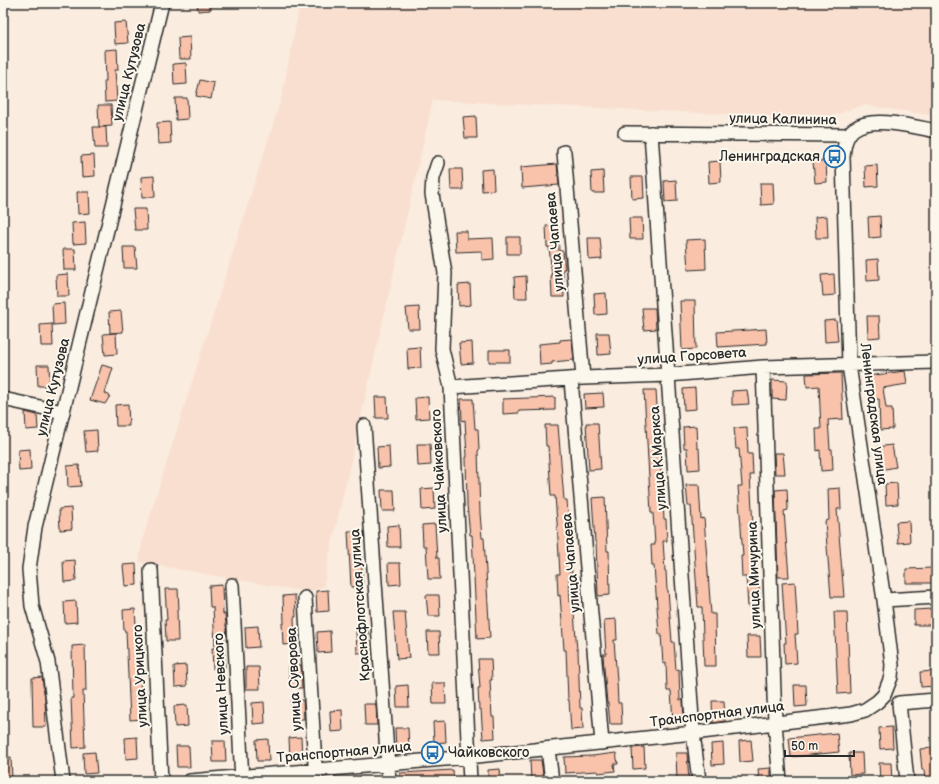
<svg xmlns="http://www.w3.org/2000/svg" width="939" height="784" font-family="'Balsamiq Sans',sans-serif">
<rect width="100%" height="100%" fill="#faecdf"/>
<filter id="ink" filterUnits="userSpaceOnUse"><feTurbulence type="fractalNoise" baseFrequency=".025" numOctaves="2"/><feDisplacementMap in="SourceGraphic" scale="8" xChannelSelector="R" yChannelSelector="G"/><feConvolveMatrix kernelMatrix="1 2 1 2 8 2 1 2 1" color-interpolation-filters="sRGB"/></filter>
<g filter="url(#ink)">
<path fill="#f9dfcf" d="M300,3H936V116L863,105L823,119L433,100L326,570L324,586L313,590H294L139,562L143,538L282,96Z"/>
<path fill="#f8c2ab" stroke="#2b2b2b" d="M197,3H210V10L198,11Z
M126,22L128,43L115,44L114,23Z
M190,37L191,59H179L178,38Z
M117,49L118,70H115L117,101L105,102L104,81H106L105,50Z
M186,63L187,84L174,85L173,64Z
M200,80L214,83L211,99L196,96Z
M175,98H187L188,119L176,120Z
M98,105H111L112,126L99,127Z
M476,116L477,138H465L463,117Z
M170,122L171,143L158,144L157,123Z
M93,127H106L107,148H95Z
M94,155L95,176L82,177L81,156Z
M720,161L721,182L709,183L708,162Z
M813,161H826L827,182L815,183Z
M557,164L559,185L522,188L521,167Z
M877,165L878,186L866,187L865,166Z
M450,169H462L463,190H451Z
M493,169L494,190L482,191L481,170Z
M603,171L604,193H592L591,172Z
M154,176L155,197L142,198L141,177Z
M631,177H643L644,198L632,199Z
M676,180L677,201L665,202L664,181Z
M760,183H773L774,204L761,205Z
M77,192H89L90,213L78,214Z
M133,209H146L147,230H135Z
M827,216L828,238H816L815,217Z
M880,216L881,237L869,238L868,217Z
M629,218H642L643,239H630Z
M85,222L86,243L73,244L72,223Z
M558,225L559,251H563L565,269H563L564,297H552L551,276H552L549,247H547L546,226Z
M455,231H467V239L493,238L494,259L482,260V251L456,252Z
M507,237H520V254H507Z
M588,238H600L602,259L589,260Z
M705,239L706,269L688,270L686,240Z
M123,247H135L137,268H124Z
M63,249H75L76,270H64Z
M878,259L879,280L867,281L866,260Z
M68,274L69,296H57L56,275Z
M834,274L835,295L823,296L821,275Z
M526,276L527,298H515L514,277Z
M470,284L471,305L459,306L458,285Z
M606,293L607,314L595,315L594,294Z
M680,301H695L696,349L682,350Z
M64,303L65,324L53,325L52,304Z
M419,307L420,329H408L406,308Z
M642,308H655L656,329L644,330Z
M121,311L123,332L110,333L109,312Z
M867,316H879L880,337L868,338Z
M836,320L838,341L825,342L824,321Z
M52,324L53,346H41L40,325Z
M766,329L767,344L718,347L717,332Z
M116,333L117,354L105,355L103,334Z
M597,333H609L611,354L598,355Z
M572,339L574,360L552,362V364L540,365L539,344L560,342V340Z
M472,342L473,363L461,364L459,343Z
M420,347L421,368L408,369L407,348Z
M489,350H510V362H489Z
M37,365H49L50,386H38Z
M102,365L113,368L105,393L110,396L105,404L90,400Z
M905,371L907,384L883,388L886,408H892L893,429L880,430L879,399L871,400L868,376Z
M841,373L843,419L828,420L830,449H832L833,470L821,471L820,450L817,451L816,429H821L819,386L807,387L806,374Z
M772,380L787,381L786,400L772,399Z
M695,388L696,409L684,410L683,389Z
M644,390H656L664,519H666L667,541H663L665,571H666L667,590H668L672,642H674L676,670L679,669L680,700H683L684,721H673L671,691H667L666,663L663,664L661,634H659L654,566H652L651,545H655L653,513H651Z
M747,390L749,404L732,405V391Z
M603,393L604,407L585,408L584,394Z
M375,397H387L388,418H376Z
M428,397L429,418L416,419L415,398Z
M555,397V410L519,411V413L503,414V399Z
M461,399H473L475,429H478L479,450L478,451L480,513L482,538H484L490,638L477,639L472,535H470L467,505L466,457H467L465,420L462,421Z
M128,404L129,426H116L115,405Z
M25,412L37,415L38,429L26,430Z
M586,423H598L601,469L589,470Z
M545,425H558L564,500H567L572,573H569L570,602L573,601L577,650H578L580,708H582L583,729L571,730L569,700H568L566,650H564L560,595L558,596L557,574H560L557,522L555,496H551L548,446H546Z
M696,426L697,448H699L700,469L688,470L687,448H684L683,427Z
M747,427L748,454H752L753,475H750L754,542H752L755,586L759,585L760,607H748L746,577H742L741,556H743L738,486H742L739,449H736L734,428Z
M97,430L98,451L86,452L84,431Z
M417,444H430L431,465L418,466Z
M892,445L896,467L880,470L877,447Z
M389,446L390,467L378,468L377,447Z
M30,449L31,470L19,471L18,450Z
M774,453H783L785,474H775Z
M79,465L81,486L68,487L67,466Z
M897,483L898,504L886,505L885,484Z
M686,485H699L701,519L704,518L711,614H715L716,666H704L702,607H698L691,506H688Z
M434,488L435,509L422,510L421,489Z
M840,488L841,509H837L844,597H831L825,521L829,520L828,489Z
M787,489L788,510L784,511L789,577H778L775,490Z
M381,490H394L395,511H382Z
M605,497L607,551H609L610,595L598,596L596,542H595L592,498Z
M71,508L72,529L60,530L59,509Z
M909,521L910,542L898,543L896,522Z
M435,524L437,558H439L440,579H428L426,546H423L422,525Z
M399,525L400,547H388L387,526Z
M348,531H360L363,587H351Z
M75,560L76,581L64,582L63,561Z
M388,563H400L401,584L389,585Z
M136,564L137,585L125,586L123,565Z
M933,568L934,583H906V569Z
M795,582L798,634H795L797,663L785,664L784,643H786L782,583Z
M222,585L223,614H225L227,635H224L225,668L213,669L212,648H215L213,607H210L209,586Z
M165,589H178L179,610H177L178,641H166L165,620H167Z
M328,590L329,611L317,612L316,591Z
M295,595L296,617H294L295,644L283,645L282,623H284L283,596Z
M426,595H439L440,616H428Z
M76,601L77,622L65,623L64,602Z
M135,609L137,640H139L142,719L130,720L126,631H124L123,610Z
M932,609L933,625H914V610Z
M393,612H405L409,658L397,659Z
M834,612H847L850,693L838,694Z
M616,619L617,640H614L617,681L618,703H621L622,724H610L608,703H607L604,668L603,654H606L604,620Z
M258,626L259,647L246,648L245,627Z
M330,631L331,652L318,653L317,632Z
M356,631H368L369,652L357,653Z
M427,632H439L440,653H428Z
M747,636H760L761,657H748Z
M85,645L86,691H83L85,747L73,748L71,698H73L72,646Z
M478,659H491L492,680H490L492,717H494L495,738L483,739L481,709H479L478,688H480Z
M186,665L187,686L175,687L174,666Z
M301,665L302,688H291L288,666Z
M246,667H259L260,689H246Z
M936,671V686L921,687L920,672Z
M42,677L45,698L46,727H33L32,678Z
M432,683H445L446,704H433Z
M408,685L409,707H397L396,686Z
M794,685H806L807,706L795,707Z
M303,700L304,719H292L291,701Z
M712,701H724L725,721L713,723Z
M264,702L265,723L253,724L252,703Z
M364,704H376L377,725H365Z
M187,705L188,726L175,727L174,706Z
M342,710L343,731L331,732L330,711Z
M445,721L446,742L434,743L433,722Z
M892,727L893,748L880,749L879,728Z
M395,728H408L409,749L396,750Z
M837,733L839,752L791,757L789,738Z
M137,737L138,758L126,759L125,738Z
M301,737L302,759H290L289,738Z
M268,739L269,761H257L256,740Z
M751,740L753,761L740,762L739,741Z
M212,741H225L226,762H213Z
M723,743L724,764L712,765L711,744Z
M176,746H189L190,767H177Z
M644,747L645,768L633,769L632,748Z
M933,748L935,781H925L924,770H922L920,749Z
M95,752L97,773L84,774L83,753Z
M616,753L618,764H614L615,771L598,773V771L565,773L564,757L592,756Z
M676,753H687L689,781H677Z
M849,753H862L863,774L850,775Z
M11,757L12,779H3V758Z
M530,760H541L544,781H531Z
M879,763H891L892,781H880Z
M771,768V781H759L758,769Z
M500,769L501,781H488V770Z
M453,770L454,781H400V773Z"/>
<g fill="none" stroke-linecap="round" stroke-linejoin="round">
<defs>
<path id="minor" d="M625,133L849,135
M651,133L693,733L699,781
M564,152L583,378
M438,163L433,178L432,194L445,273L442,349L451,387L470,781
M763,367L775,723L780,781
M571,380L602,743
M451,387L583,378L668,375L763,367L936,362
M3,399L63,412
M364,426L389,781
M151,570L161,781
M232,585L242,781
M305,598L316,781
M884,600L936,597
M899,703L907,781
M899,703L936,700
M548,749L552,781
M63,781L48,662L32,606L29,569L35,527L162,3
M190,781L468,757L693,733L851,714L865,710L877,702L884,695L891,677L892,665L884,600L849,365L843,157C844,147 845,136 854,129C872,115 915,127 936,131"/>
</defs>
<use href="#minor" stroke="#2b2b2b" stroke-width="16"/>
<use href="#minor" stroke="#fbf7ec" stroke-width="13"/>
</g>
</g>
<defs>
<symbol id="bus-ring" viewBox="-11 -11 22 22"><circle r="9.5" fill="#fbf7ec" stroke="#1f6fb2" stroke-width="1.5"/><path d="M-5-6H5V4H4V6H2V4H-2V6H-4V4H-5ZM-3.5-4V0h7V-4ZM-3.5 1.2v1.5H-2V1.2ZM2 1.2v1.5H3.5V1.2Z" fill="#1f6fb2"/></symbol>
</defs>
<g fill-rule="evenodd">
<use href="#bus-ring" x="822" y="144" width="25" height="25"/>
<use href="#bus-ring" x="420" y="740" width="25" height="25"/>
</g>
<g text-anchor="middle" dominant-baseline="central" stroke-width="4" stroke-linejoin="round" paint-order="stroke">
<g font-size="14" fill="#2b2b2b" stroke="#fbf7ec">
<text transform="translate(129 72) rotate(-76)">улица Кутузова</text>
<text transform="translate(783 119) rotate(1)">улица Калинина</text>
<text transform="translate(555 242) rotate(-95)">улица Чапаева</text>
<text transform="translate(692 356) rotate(-4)">улица Горсовета</text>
<text transform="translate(53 387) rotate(-76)">улица Кутузова</text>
<text transform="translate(874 414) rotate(83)">Ленинградская улица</text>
<text transform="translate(658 458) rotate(-94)">улица К.Маркса</text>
<text transform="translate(439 471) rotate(-93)">улица Чайковского</text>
<text transform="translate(571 563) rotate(-95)">улица Чапаева</text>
<text transform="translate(754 575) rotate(-92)">улица Мичурина</text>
<text transform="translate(360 605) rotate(-94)">Краснофлотская улица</text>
<text transform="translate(140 676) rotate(-93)">улица Урицкого</text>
<text transform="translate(294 679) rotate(-93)">улица Суворова</text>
<text transform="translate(221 684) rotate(-93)">улица Невского</text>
<text transform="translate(717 714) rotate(-7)">Транспортная улица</text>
<text transform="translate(344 752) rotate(-5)">Транспортная улица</text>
</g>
<g font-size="14" fill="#2b2b2b" stroke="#fbf7ec" text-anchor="end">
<text x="820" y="156">Ленинградская</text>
<text x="448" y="752" text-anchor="start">Чайковского</text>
</g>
</g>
<rect width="939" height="784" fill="none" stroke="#fbf7ec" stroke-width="16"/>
<rect x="8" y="8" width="923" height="768" fill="none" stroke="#2b2b2b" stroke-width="1.5" filter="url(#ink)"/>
<path d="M785 750v6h69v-6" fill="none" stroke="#2b2b2b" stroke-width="2"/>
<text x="791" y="750" font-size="12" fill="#2b2b2b" stroke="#fbf7ec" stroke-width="3" paint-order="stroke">50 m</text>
</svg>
